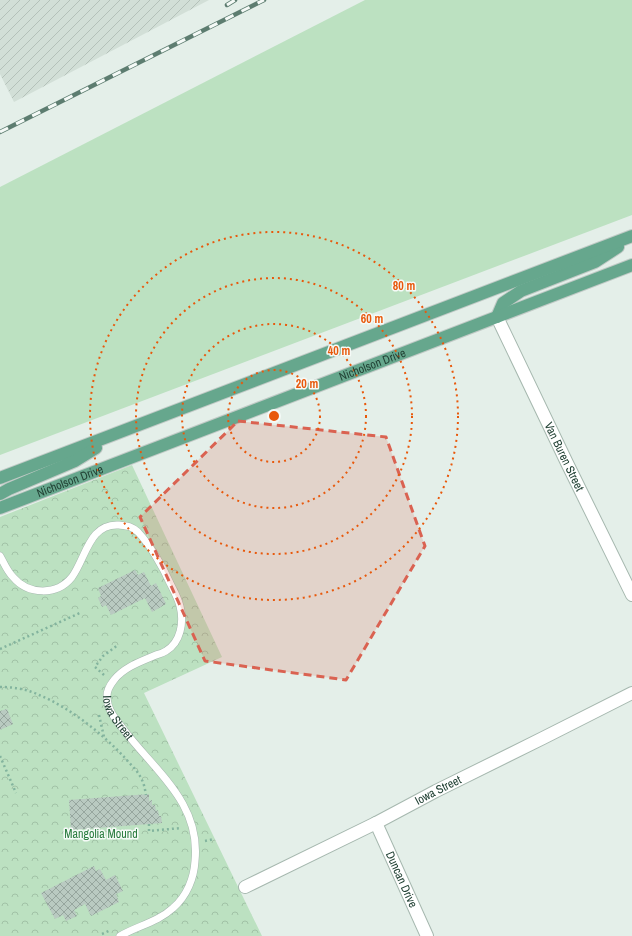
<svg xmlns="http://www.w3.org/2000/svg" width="632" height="936" font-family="'Archivo Narrow',sans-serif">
<defs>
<pattern id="industrial-furrows" width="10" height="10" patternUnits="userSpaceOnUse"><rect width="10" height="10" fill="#d2dfd7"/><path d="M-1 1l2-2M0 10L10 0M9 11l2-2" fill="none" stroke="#b4c1b9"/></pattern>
<pattern id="park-crowns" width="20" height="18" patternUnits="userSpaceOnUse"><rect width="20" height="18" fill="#bce1c1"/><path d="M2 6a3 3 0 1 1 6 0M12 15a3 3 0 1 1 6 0" fill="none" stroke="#a1c2a6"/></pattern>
<pattern id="building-cross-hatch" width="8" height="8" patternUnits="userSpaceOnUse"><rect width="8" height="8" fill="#b9cac1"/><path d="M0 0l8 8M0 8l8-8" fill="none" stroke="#96a69e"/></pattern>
</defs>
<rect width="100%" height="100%" fill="#e4efe9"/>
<path fill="url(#industrial-furrows)" d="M0,0H209L14,102L0,74Z"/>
<path fill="#bce1c1" d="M365,0H632V215L0,455V187Z"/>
<path fill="url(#park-crowns)" d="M132,465L222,657L144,693L262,936H0V517Z"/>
<path fill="url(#building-cross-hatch)" d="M135,570L138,575L144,572L151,586L156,583L166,604L152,612L145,598L111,615L106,605L102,607L98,598L101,596L98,588Z
M7,709L13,724L0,730V711Z
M149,794V801L152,800V805H155L156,811L158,810L159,816H161L162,823L71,830L69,800Z
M94,866L96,871L100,869L106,880L115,875L123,891L116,894L119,902L91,916L85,904L74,910L77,916L66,921L63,915L55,919L41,893Z"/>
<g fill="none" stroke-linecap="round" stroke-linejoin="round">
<defs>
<g id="lane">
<path id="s1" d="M0,556C4,563 7,571 13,577C28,595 57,596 72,577C86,558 89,523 119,525C128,526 131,526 138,532C150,545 163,567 170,583C174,591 178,598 180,606C184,622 181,642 166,651C163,653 160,654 156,655C142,661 124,667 114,680C110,685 107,690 107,696C107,710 116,720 124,730C155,771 201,803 195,861C194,878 187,896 173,908C158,922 137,926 120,936"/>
</g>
<g id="street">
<path id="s2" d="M497,317L567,463L632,595"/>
<path id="s3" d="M376,823L427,936"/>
<path id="s4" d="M245,887L376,823L436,791L543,738L632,693"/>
</g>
<g id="primary">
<path d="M497,317L503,303L521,291L595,262L618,247"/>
<path d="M0,478L632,236"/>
<path d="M0,494L9,489L75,461L96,448"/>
<path id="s5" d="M0,508L632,265"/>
</g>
</defs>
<use href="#lane" stroke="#a6b8af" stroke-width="8"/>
<use href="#street" stroke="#a6b8af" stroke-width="14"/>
<use href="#primary" stroke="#c1cac6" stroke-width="14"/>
<path stroke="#83b49e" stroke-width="2.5" stroke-dasharray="2 3" stroke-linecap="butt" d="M0,649L82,612
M104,675L95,667L103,656L118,645
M0,687C13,687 27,689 39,695C69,707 103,734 125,758C131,765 138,771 142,780C144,784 145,789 146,795
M99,715L104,737
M0,756L16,793
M149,824V831L181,828
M205,841L214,839
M102,934L111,930"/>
<use href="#lane" stroke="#fff" stroke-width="7"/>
<use href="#street" stroke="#fff" stroke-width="12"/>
<use href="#primary" stroke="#66a78d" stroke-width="12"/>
<defs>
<path id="rail" d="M227,5L235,0
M0,132L264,0"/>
</defs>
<use href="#rail" stroke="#5d7d70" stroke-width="4.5"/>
<use href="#rail" stroke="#f5faf7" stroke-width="3" stroke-dasharray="9" stroke-linecap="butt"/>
</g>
<path fill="#da6251" fill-opacity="0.2" stroke="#da6251" stroke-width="3" stroke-dasharray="8 5" stroke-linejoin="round" d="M238,421L386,437L425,546L346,680L205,661L140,517Z"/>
<g fill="none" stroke="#e8590c" stroke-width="2" stroke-dasharray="2 4">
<circle cx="274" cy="416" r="46"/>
<circle cx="274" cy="416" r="92"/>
<circle cx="274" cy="416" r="138"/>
<circle cx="274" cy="416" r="184"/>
</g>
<g text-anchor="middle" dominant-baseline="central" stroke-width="3" stroke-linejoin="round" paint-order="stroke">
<g font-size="12" fill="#224235" stroke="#f5faf7">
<text stroke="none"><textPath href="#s5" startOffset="399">Nicholson Drive</textPath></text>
<text stroke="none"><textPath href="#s2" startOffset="155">Van Buren Street</textPath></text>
<text stroke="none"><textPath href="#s5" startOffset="75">Nicholson Drive</textPath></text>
<text stroke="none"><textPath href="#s1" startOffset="426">Iowa Street</textPath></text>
<text stroke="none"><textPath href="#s4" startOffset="216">Iowa Street</textPath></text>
<text stroke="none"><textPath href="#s3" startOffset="62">Duncan Drive</textPath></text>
</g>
<g font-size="12" fill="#297c3e" stroke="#f5faf7">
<text x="101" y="834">Mangolia Mound</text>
</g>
</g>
<circle cx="274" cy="416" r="6" fill="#e8590c" stroke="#f5faf7" stroke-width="2"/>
<g font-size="12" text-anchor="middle" font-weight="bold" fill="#e8590c" stroke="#f5faf7" stroke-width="3" stroke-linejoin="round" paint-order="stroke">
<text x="404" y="290">80 m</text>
<text x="372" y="323">60 m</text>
<text x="339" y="355">40 m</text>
<text x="307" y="388">20 m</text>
</g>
</svg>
